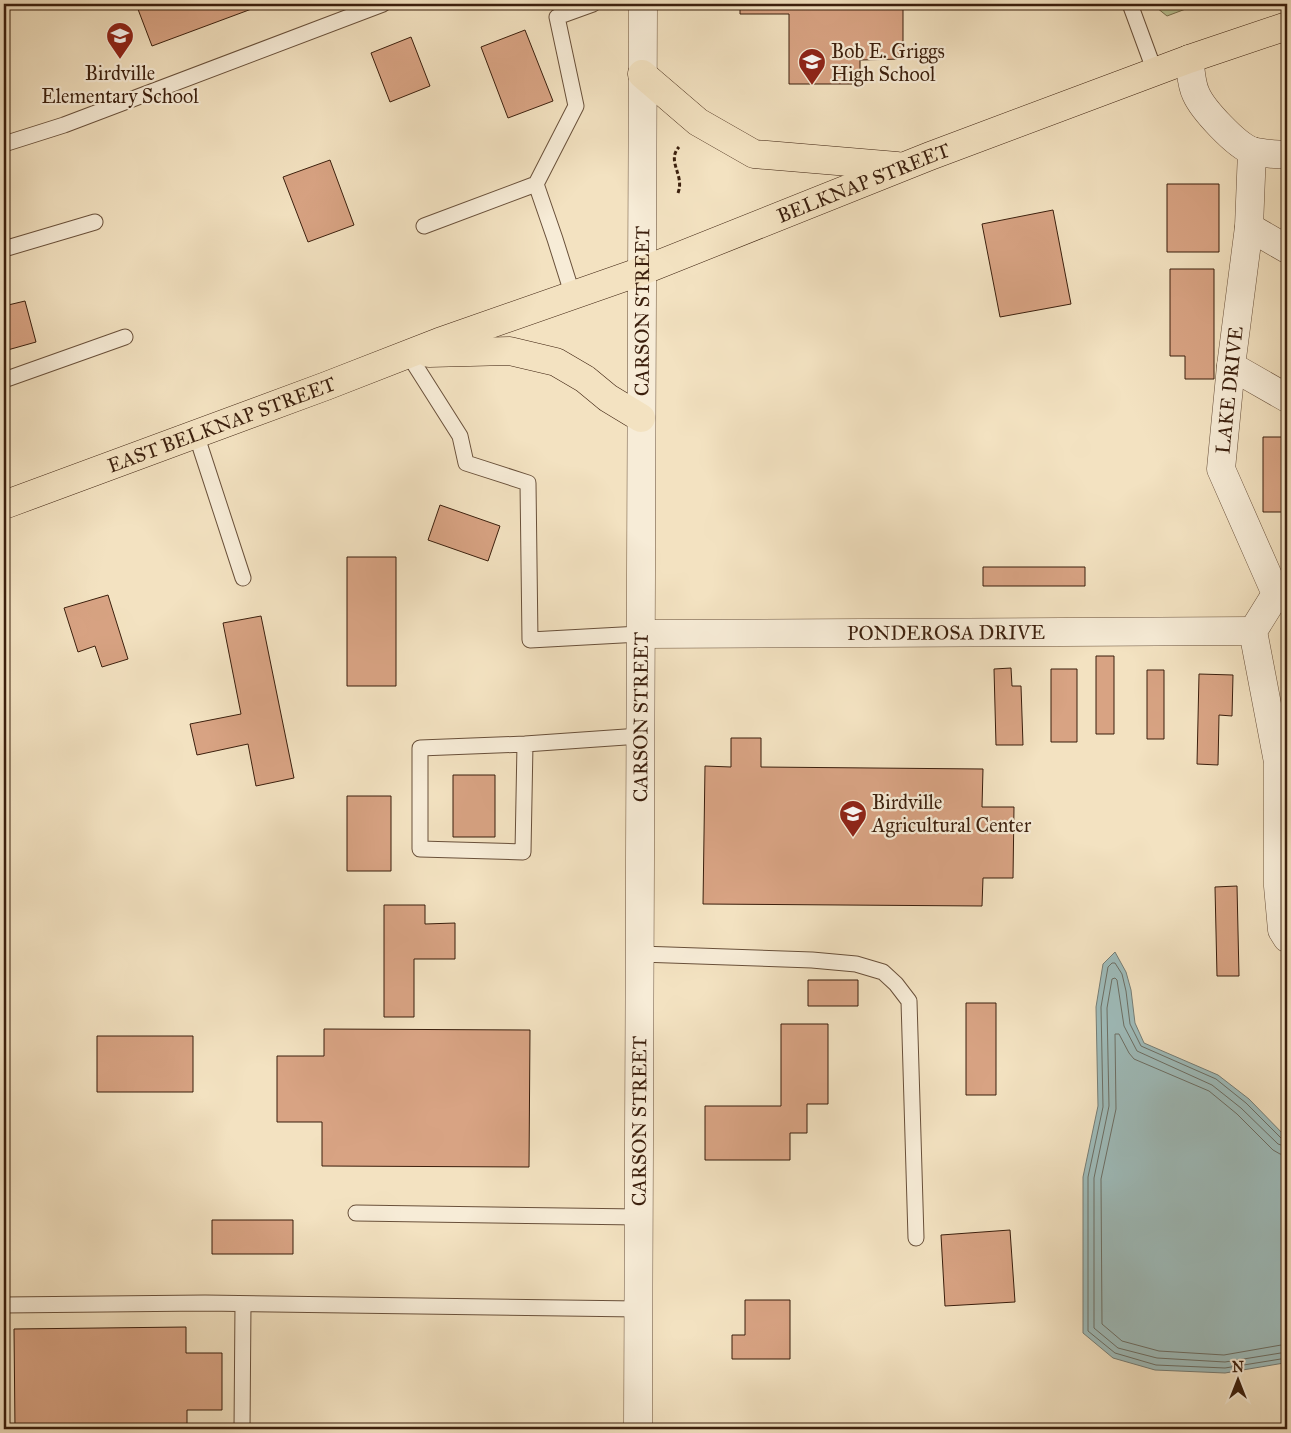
<svg xmlns="http://www.w3.org/2000/svg" width="1291" height="1433" font-family="'IM FELL Great Primer',serif">
<rect width="100%" height="100%" fill="#f3e2c1"/>
<filter id="stains"><feTurbulence type="fractalNoise" baseFrequency=".004" numOctaves="4"/><feColorMatrix values="0 0 0 0 .2 0 0 0 0 .09 0 0 0 0 .02 0 0 0 .5 -.17"/></filter>
<radialGradient id="worn" r=".72"><stop offset=".6" stop-color="#630" stop-opacity="0"/><stop offset="1" stop-color="#630" stop-opacity=".3"/></radialGradient>
<path fill="#b9c494" stroke="#7a7250" d="M1152,4H1199L1167,16Z"/>
<path fill="#9ebcbb" stroke="#767d75" d="M1115,952L1126,972L1131,990L1135,1023L1144,1043L1218,1075L1249,1099L1287,1138V1362L1284,1363L1225,1373L1155,1370L1113,1358L1083,1333V1177L1098,1106L1096,1007L1103,964Z"/>
<g fill="none" stroke-linecap="round" stroke-linejoin="round">
<path stroke="#6c6e64" stroke-width="1" d="M1287,1141L1282,1139L1246,1103L1216,1079L1141,1046L1130,1024L1126,991L1122,974L1115,963H1112L1108,967L1101,1007L1103,1107L1088,1177V1331L1115,1353L1156,1365L1225,1368L1287,1358
M1287,1147L1278,1144L1241,1108L1212,1085L1137,1051L1124,1026L1117,980L1115,978L1112,979L1107,1008L1109,1106L1094,1178V1328L1118,1348L1157,1358L1225,1362L1287,1352
M1287,1155L1280,1154L1273,1150L1237,1114L1209,1091L1134,1059L1129,1053L1119,1034H1115L1116,1109L1101,1179L1102,1324L1122,1341L1159,1351L1224,1355L1287,1344"/>
</g>
<path fill="#d8a383" stroke="#3b1f0d" d="M136,4H265L152,46Z
M740,4H903V59L860,60V84H789V14H740Z
M525,30L553,101L508,118L481,47Z
M411,37L430,86L390,102L371,53Z
M330,160L354,225L308,242L283,177Z
M1167,184H1219V252H1167Z
M1053,210L1071,304L1000,317L982,224Z
M1170,269H1214V379H1185V356H1170Z
M25,301L36,342L4,351V306Z
M1263,437H1283V512H1263Z
M440,505L500,526L488,561L428,540Z
M347,557H396V686H347Z
M983,567H1085V586H983Z
M108,595L128,659L102,667L95,646L78,652L64,608Z
M261,616L294,778L256,786L248,744L197,755L190,724L241,714L223,623Z
M1096,656H1114V734H1096Z
M1011,668L1012,686H1021L1023,745H996L994,669Z
M1051,669H1077V742H1051Z
M1147,670H1164V739H1147Z
M1199,674L1233,675L1232,716L1219,715L1218,765L1197,764Z
M731,738H761V767L983,769L982,807H1014L1013,878H983L982,906L703,904L705,766L731,767Z
M453,775H495V837H453Z
M347,796H391V871H347Z
M1237,886L1239,976H1217L1215,887Z
M384,905H425V924L455,923V959H414V1017H384Z
M808,980H858V1006H808Z
M966,1003H996V1095H966Z
M781,1024H828V1104H807V1133H790V1160H705V1106H781Z
M324,1029L530,1030L529,1167L322,1166V1122H277V1056H324Z
M97,1036H193V1092H97Z
M212,1220H293V1254H212Z
M1010,1230L1015,1302L945,1306L941,1235Z
M745,1300H790V1359H732V1335H745Z
M186,1327V1353H222V1410H187V1429H15L14,1329Z"/>
<g fill="none" stroke-linecap="round" stroke-linejoin="round">
<defs>
<path id="service" d="M1130,4L1155,72
M4,144L64,125L383,4
M536,184L555,239L573,296
M424,226L536,184L576,106L557,17L593,4
M4,249L95,222
M408,354L460,436L466,463L528,483L530,640L640,634
M4,380L125,337
M196,434L243,578
M525,744L523,852L420,849V748L525,744L640,736
M640,954L812,960L856,964L883,972L896,984L909,1001L916,1238
M356,1213L639,1217
M4,1305L205,1303L638,1309
M242,1429L243,1304"/>
<g id="minor">
<path d="M1189,59C1191,70 1191,84 1196,94C1203,110 1236,145 1252,151C1264,154 1276,154 1287,155"/>
<path d="M1252,151L1249,227L1231,366L1221,469L1276,594L1253,631L1278,762V886L1282,930L1287,938"/>
<path d="M1249,227L1287,249"/>
<path d="M1231,366L1287,398"/>
<path id="s1" d="M640,634L1253,631"/>
</g>
<g id="tertiary">
<path id="s2" d="M638,1429L643,4"/>
</g>
<g id="primary">
<path d="M642,74L698,122L754,154L897,166"/>
<path d="M429,353L510,351L556,362L585,379L608,398L641,418"/>
<path id="s3" d="M4,505L326,386L439,342L642,271L930,156L1189,59L1287,26"/>
</g>
</defs>
<use href="#service" stroke="#69503a" stroke-width="17"/>
<use href="#minor" stroke="#69503a" stroke-width="29"/>
<use href="#tertiary" stroke="#69503a" stroke-width="29"/>
<use href="#primary" stroke="#3b1f0d" stroke-width="29"/>
<path stroke="#3b1f0d" stroke-width="3" stroke-dasharray="4 2.5" stroke-linecap="butt" d="M678,193C685,175 666,161 679,147"/>
<use href="#service" stroke="#f7ecd7" stroke-width="15"/>
<use href="#minor" stroke="#f7ecd7" stroke-width="28"/>
<use href="#tertiary" stroke="#f7ecd7" stroke-width="28"/>
<use href="#primary" stroke="#f3e2c1" stroke-width="28"/>
</g>
<defs>
<symbol id="school-pin" viewBox="-11 -11 22 30"><path d="M0 17L-7.5 6A9.5 9.5 0 1 1 7.5 6Z" fill="#8f2418" stroke="#f7ecd7"/><path d="M0-5L7-2L0 1L-7-2ZM-4 1L0 2.5L4 1V4Q0 6-4 4Z" fill="#fff"/></symbol>
</defs>
<g fill-rule="evenodd">
<use href="#school-pin" x="104" y="20" width="32" height="43"/>
<use href="#school-pin" x="796" y="46" width="32" height="43"/>
<use href="#school-pin" x="837" y="798" width="32" height="43"/>
</g>
<g text-anchor="middle" dominant-baseline="central" stroke-width="4.5" stroke-linejoin="round" paint-order="stroke">
<g font-size="20" fill="#3b1f0d" stroke="#f7ecd7" text-anchor="start">
<text x="831" y="51">Bob E. Griggs<tspan x="831" dy="23">High School</tspan></text>
<text x="120" y="73" text-anchor="middle">Birdville<tspan x="120" dy="23">Elementary School</tspan></text>
<text x="872" y="802">Birdville<tspan x="872" dy="23">Agricultural Center</tspan></text>
</g>
<g font-size="20" fill="#3b1f0d" stroke="#f7ecd7">
<text stroke="none"><textPath href="#s3" startOffset="918">BELKNAP STREET</textPath></text>
<text stroke="none"><textPath href="#s2" startOffset="1118">CARSON STREET</textPath></text>
<text transform="translate(1229 390) rotate(-84)">LAKE DRIVE</text>
<text stroke="none"><textPath href="#s3" startOffset="232">EAST BELKNAP STREET</textPath></text>
<text stroke="none"><textPath href="#s1" startOffset="306">PONDEROSA DRIVE</textPath></text>
<text stroke="none"><textPath href="#s2" startOffset="712">CARSON STREET</textPath></text>
<text stroke="none"><textPath href="#s2" startOffset="308">CARSON STREET</textPath></text>
</g>
</g>
<rect width="1291" height="1433" fill="none" stroke="#f3e2c1" stroke-width="20"/>
<rect x="5" y="5" width="1281" height="1423" fill="none" stroke="#3b1f0d" stroke-width="2.5"/>
<rect x="10" y="10" width="1271" height="1413" fill="none" stroke="#3b1f0d"/>
<g transform="translate(1238 1380)" stroke="#f7ecd7" stroke-width="4" paint-order="stroke">
<path d="M0-4L9 19L0 12L-9 19Z" fill="#3b1f0d"/>
<text y="-8" font-size="14" font-weight="bold" text-anchor="middle" fill="#3b1f0d">N</text>
</g>
<rect width="100%" height="100%" filter="url(#stains)"/>
<rect width="100%" height="100%" fill="url(#worn)"/>
</svg>
